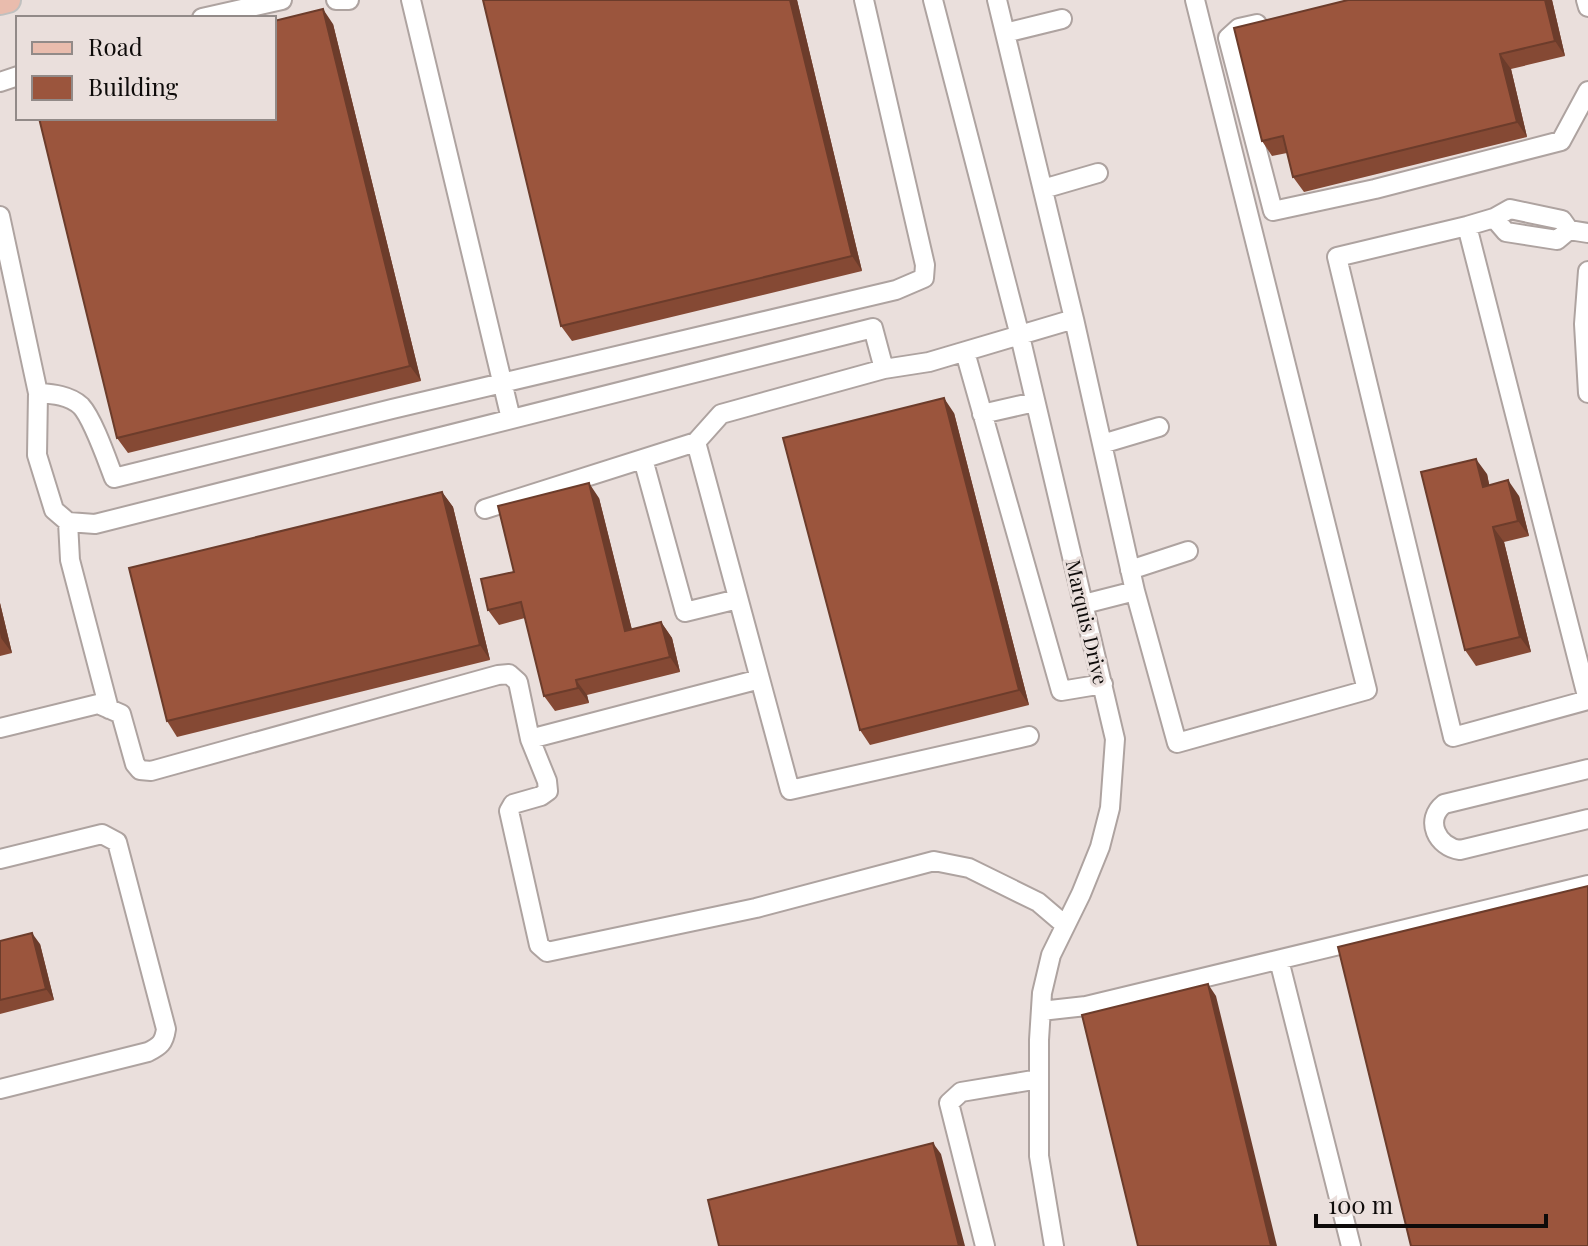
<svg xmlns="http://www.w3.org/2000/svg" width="1588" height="1246" font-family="'Playfair Display',serif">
<rect width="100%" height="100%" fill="#eadfdc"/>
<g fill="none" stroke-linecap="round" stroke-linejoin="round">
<defs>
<path id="minor" d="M336,0H349
M411,0L511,419
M933,0L1020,336L1115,739L1110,808L1100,847L1081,894L1051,955L1042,993L1039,1040V1156L1054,1246
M1586,0L1588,7
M202,18L282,0
M1257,24L1239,28L1228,38L1273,211L1375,189L1561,141L1588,91
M1005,33L1062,19
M0,82L18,76
M1043,189L1098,173
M0,216L38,393C52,394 69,395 81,406C93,419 107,460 114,478L392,409L896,290L924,278L925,265L864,0
M1494,218L1506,232L1557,240L1569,230L1588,233
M1467,226L1588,700L1453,737L1337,257L1467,226L1494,218L1510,209L1562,220L1569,230
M1588,271L1584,324L1588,393
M1074,319L1135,591L1084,604
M965,352L1061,691L1103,684
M884,369L721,414L696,442L790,790L1029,736
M38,393L37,455L54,510L68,522L95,524L873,328L884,369L929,362L1074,319L997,0
M982,414L1035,402
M1102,444L1159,427
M643,459L685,612L738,599
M485,509L696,442
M68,522L70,560L109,709
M1130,570L1188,551
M1135,591L1177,743L1367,690L1195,0
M0,728L98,704L121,714L135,764L140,770L151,771L498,675L509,674L518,682L530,739L547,781L548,791L541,796L513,804L509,811L539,945L547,952L756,908L934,861L969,868L1038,902L1065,925
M530,739L760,679
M1588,769L1444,804C1424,820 1437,847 1460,850L1588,819
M0,859L102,834L117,842L166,1029C164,1043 160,1046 148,1052L0,1089
M1279,960L1351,1246
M1041,1011L1086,1006L1588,885
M985,1246L949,1103L961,1092L1039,1079"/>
<path id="major" d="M0,2L8,0"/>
</defs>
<use href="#minor" stroke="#aea3a0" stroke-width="22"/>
<use href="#major" stroke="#c0c0bf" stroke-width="28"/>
<use href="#minor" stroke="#fff" stroke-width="18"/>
<use href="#major" stroke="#e9bcad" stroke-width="24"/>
</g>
<path fill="#854934" d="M797,0L862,271L572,341L561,326Z
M1348,0H1552L1565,56L1511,69L1527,137L1304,192L1293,177L1287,153L1272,156L1262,141Z
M333,24L421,381L128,453L117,438Z
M954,413L1029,705L870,745L860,730Z
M1487,474L1489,485L1519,496L1529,536L1504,542L1531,652L1476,666L1465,650Z
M442,492L453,507L490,660L177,737L167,721Z
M599,498L632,630L661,622L672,638L680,672L587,695L589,703L555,711L544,696L525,618L499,625L488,610L514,572Z
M0,603L12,653L0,656Z
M0,941L40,944L54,1000L0,1014Z"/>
<path fill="#6c3c2b" d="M790,0H797L862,271L852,256Z
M1545,0H1552L1565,56L1555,41Z
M323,9L333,24L421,381L410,366Z
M1500,54L1511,69L1527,137L1517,122Z
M944,398L954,413L1029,705L1019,690Z
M1476,459L1487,474L1493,502L1483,487Z
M1508,480L1519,496L1529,536L1518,521Z
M589,483L599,498L636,646L625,631Z
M442,492L453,507L490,660L480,645Z
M1493,527L1504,542L1531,652L1520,637Z
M0,603L12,653L1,638L0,633Z
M661,622L672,638L680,672L670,657Z
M576,680L587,695L589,703L578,688Z
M32,933L40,944L54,1000L46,989Z
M1208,984L1216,996L1277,1246H1271Z
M933,1143L941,1154L965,1246H959Z"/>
<path fill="#9b553d" stroke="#6c3c2b" stroke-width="2" d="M483,0H790L852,256L561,326Z
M1348,0H1545L1555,41L1500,54L1517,122L1293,177L1283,136L1262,141L1234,28Z
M323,9L410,366L117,438L39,118H274V21Z
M944,398L1019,690L860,730L783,438Z
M1476,459L1483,487L1508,480L1518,521L1493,527L1520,637L1465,650L1421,472Z
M589,483L625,631L661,622L670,657L576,680L578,688L544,696L521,602L488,610L481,579L514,572L498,506Z
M442,492L480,645L167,721L129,568Z
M1588,886V1246H1411L1338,947Z
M32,933L46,989L0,1000V941Z
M1208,984L1271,1246H1138L1082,1015Z
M933,1143L959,1246H719L708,1200Z"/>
<g text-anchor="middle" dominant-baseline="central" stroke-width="6" stroke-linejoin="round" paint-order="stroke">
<g font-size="20" fill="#0e0b0a" stroke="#eadfdc">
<text transform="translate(1088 622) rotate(77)">Marquis Drive</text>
</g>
</g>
<rect x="16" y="16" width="260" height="104" fill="#eadfdc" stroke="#928a88" stroke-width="2"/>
<rect x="32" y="42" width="40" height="12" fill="#e9bcad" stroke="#928a88" stroke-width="2"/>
<text x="88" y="56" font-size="24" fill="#0e0b0a">Road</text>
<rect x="32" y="76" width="40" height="24" fill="#9b553d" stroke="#928a88" stroke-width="2"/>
<text x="88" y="96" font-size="24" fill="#0e0b0a">Building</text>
<path d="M1316 1214v12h230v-12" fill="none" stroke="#0e0b0a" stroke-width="4"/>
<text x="1328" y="1214" font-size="24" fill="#0e0b0a" stroke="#eadfdc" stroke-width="6" paint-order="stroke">100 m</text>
</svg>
